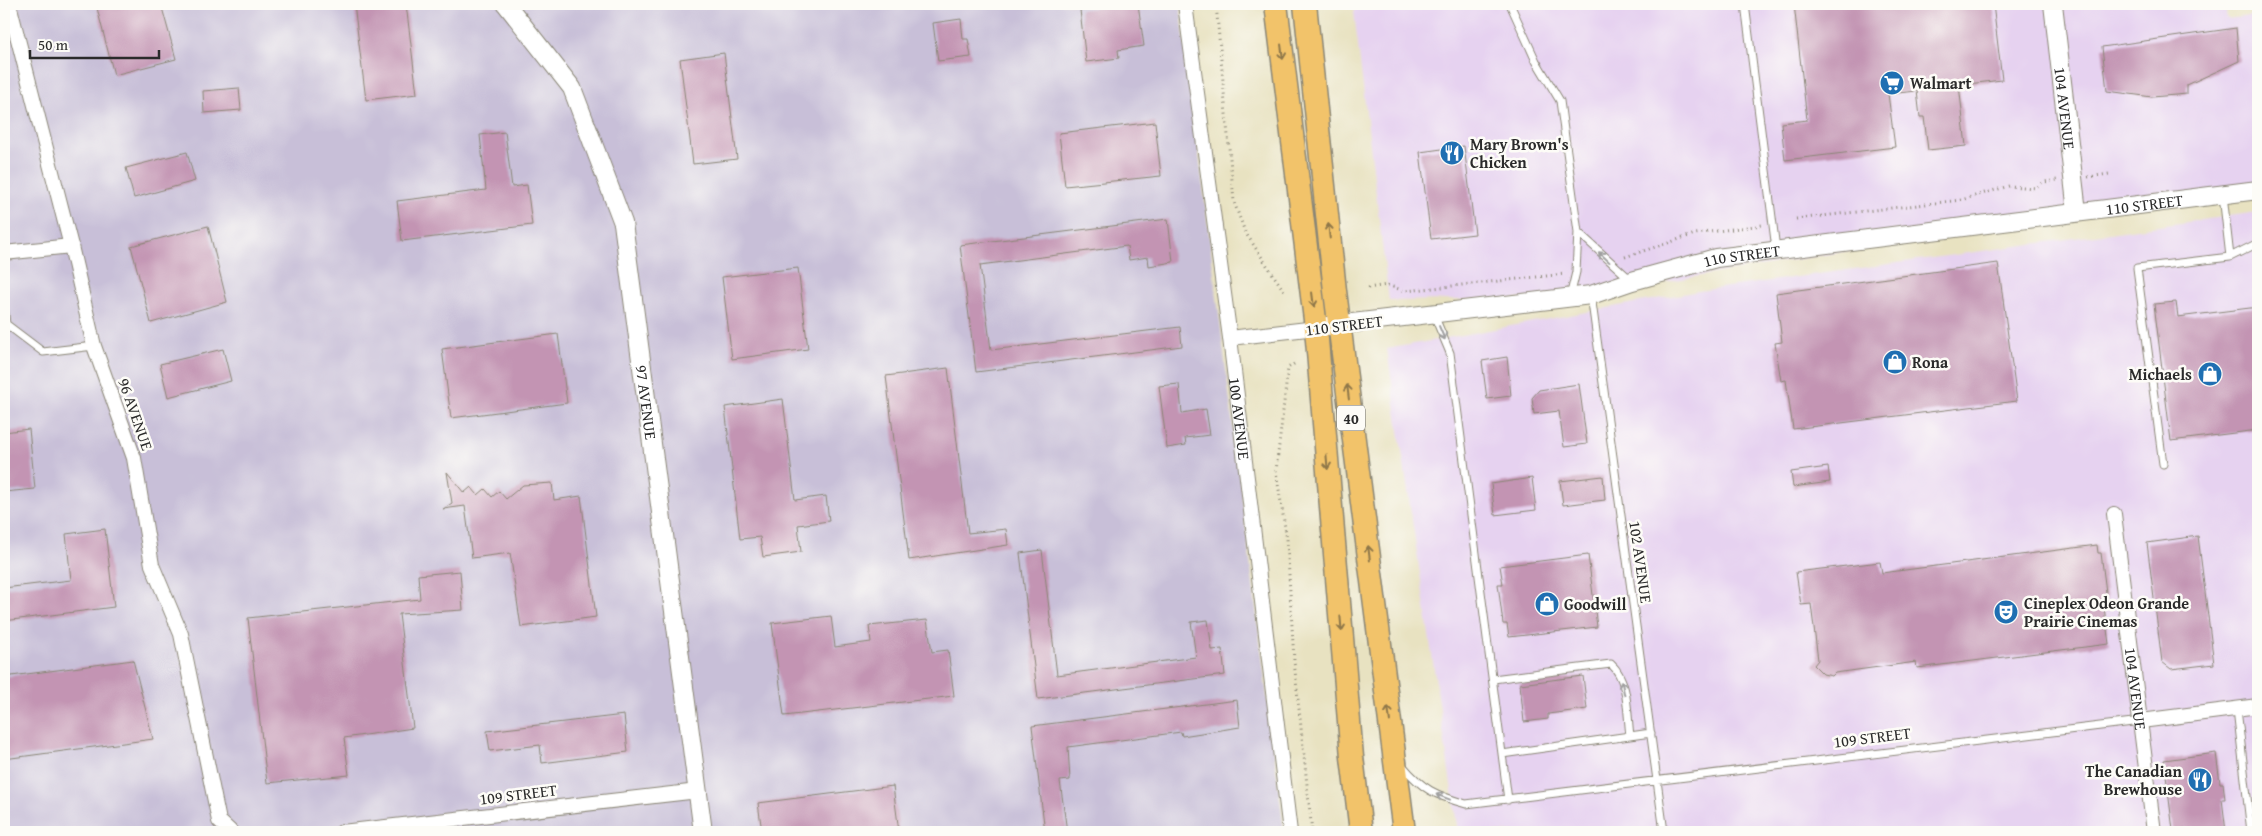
<svg xmlns="http://www.w3.org/2000/svg" width="2262" height="836" font-family="'Gentium Book Plus',serif">
<rect width="100%" height="100%" fill="#fdfcf7"/>
<filter id="ink" filterUnits="userSpaceOnUse"><feTurbulence type="fractalNoise" baseFrequency=".02" numOctaves="2"/><feDisplacementMap in="SourceGraphic" scale="10" xChannelSelector="R" yChannelSelector="G"/><feConvolveMatrix kernelMatrix="1 2 1 2 8 2 1 2 1" color-interpolation-filters="sRGB"/></filter>
<filter id="wash" filterUnits="userSpaceOnUse"><feTurbulence type="fractalNoise" baseFrequency=".0096" numOctaves="4" result="noise"/><feDisplacementMap in="SourceGraphic" scale="20" xChannelSelector="R" yChannelSelector="G"/><feGaussianBlur stdDeviation="1.12" result="paint"/><feColorMatrix in="noise" values="0 0 0 0 0 0 0 0 0 0 0 0 0 0 0 0 0 1.4 0 .05"/><feComposite in="paint" operator="in"/></filter>
<g filter="url(#wash)">
<rect width="100%" height="100%" fill="#e8e2c1"/>
<path fill="#e6d2f0" d="M1353,4H2225L2227,19L2258,15V190L2077,212L1570,298L1389,301Z
M2258,212V832H1458L1387,349L1699,291Z"/>
<path fill="#c8bfd8" d="M4,4H1180L1284,832H4Z"/>
<g id="blocks">
<path fill="#c394b3" d="M96,4H161L176,59L114,75Z
M354,4H406L417,94L366,100Z
M1113,4H1138L1144,46L1118,50L1119,58L1086,62L1080,10L1113,6Z
M1794,4H1993L2002,80L1959,85L1966,146L1928,150L1924,117H1920L1917,91L1888,94L1895,147L1785,160L1781,123L1807,120Z
M961,19L963,39H968L971,57L938,61L933,23Z
M2236,28L2239,61L2187,85V94L2152,97L2107,91L2102,47Z
M724,53L737,159L693,164L680,59Z
M239,88L241,110L204,113L203,91Z
M1155,122L1161,176L1065,186L1059,133Z
M505,132L512,187L527,185L532,225L402,241L397,201L486,190L480,135Z
M1464,146L1475,234L1431,239L1420,152Z
M187,152L195,181L134,198L126,168Z
M1168,219L1173,262L1149,266L1148,257L1129,260L1127,246L980,265L991,350L1180,327L1182,346L976,372L960,245Z
M208,226L227,302L151,323L131,246Z
M1998,263L2017,401L1793,429L1786,380L1781,381L1775,343L1782,342L1776,293Z
M798,268L808,349L732,359L722,277Z
M2176,302L2178,317L2258,307V430L2171,441L2154,304Z
M558,334L567,403L451,418L442,349Z
M223,349L231,381L168,397L160,364Z
M1507,357L1511,396L1487,399L1482,361Z
M948,368L968,533L1006,529L1008,545L909,560L886,376Z
M1179,384L1182,413L1206,409L1210,435L1185,438L1186,445L1167,448L1159,386Z
M1579,384L1587,444L1564,447L1559,411L1534,414L1532,398L1539,390Z
M783,399L795,500L826,496L829,521L798,525L801,552L763,557L760,537L740,539L725,407Z
M29,429L35,489L4,492V432Z
M1828,467L1830,482L1793,487L1791,472Z
M447,472L464,493L471,487L478,495L485,489L492,497L499,491L506,499L523,485L552,483L554,500L581,496L596,617L521,627L510,553L472,558L465,506L443,509L452,503Z
M1603,476L1605,500L1563,505L1560,481Z
M1532,478L1536,510L1495,515L1491,484Z
M105,529L114,607L4,621V588L71,580L66,534Z
M2198,536L2214,664L2171,669L2162,662L2147,543Z
M2097,545L2098,553H2101L2107,600H2103L2109,644L1917,668L1916,662L1835,673L1832,676L1823,674L1814,665L1818,660L1811,604L1801,605L1796,572L1880,562L1882,573Z
M1042,550L1057,675L1196,657L1191,622L1208,620L1212,650L1222,649L1225,675L1038,699L1020,553Z
M1588,555L1597,627L1509,637L1507,624H1503L1498,584H1503L1500,566Z
M460,571L463,610L399,614L413,728L344,738L349,775L267,783L248,618L420,599L418,575Z
M831,616L835,647L871,642L869,626L927,620L932,652L948,650L954,696L784,716L772,623Z
M133,660L153,739L4,759V677Z
M1583,676L1587,709L1548,714V719L1524,722L1520,684Z
M1237,700L1240,727L1182,736L1181,732L1068,747L1070,780L1060,781L1067,832H1045L1032,726Z
M624,715L628,752L542,763L540,745L490,751L487,731Z
M2216,753L2220,783H2223L2225,799H2222L2226,832H2185V828L2173,830L2164,760Z
M893,786L899,832H762L758,803Z"/>
</g>
</g>
<g filter="url(#ink)">
<use href="#blocks" fill-opacity="0" stroke="#8a8676" stroke-width="1"/>
<g fill="none" stroke-linecap="round" stroke-linejoin="round">
<defs>
<path id="service" d="M1510,4L1536,61L1560,101L1578,232L1576,272L1570,297
M1745,4L1776,249
M2223,195L2230,257
M1578,232L1631,280
M1591,295L1664,832
M4,306L6,324L43,352L94,346
M1434,315L1450,353L1508,800
M2163,464L2137,268L2230,257L2258,243
M1493,679L1611,664C1629,680 1627,713 1630,736
M2237,709L2251,832
M1502,754L1651,733
M1402,765C1423,790 1435,795 1466,804L2141,721"/>
<g id="minor">
<path d="M9,4L71,246L94,346L134,458L152,565L181,634L219,821L231,832"/>
<path id="s1" d="M1185,4L1230,338L1290,832"/>
<path d="M4,253L71,246"/>
<path d="M1230,338L1316,328"/>
<path id="s2" d="M2114,514L2154,832"/>
<path d="M2141,721L2258,706"/>
<path d="M342,832L698,791"/>
</g>
<g id="tertiary">
<path id="s3" d="M506,4L572,88L623,223L703,832"/>
<path id="s4" d="M2053,4L2077,212"/>
<path id="s5" d="M1327,326L1591,295L1632,281L1716,258L2258,190"/>
</g>
<path id="primary" d="M1276,4L1316,328L1352,757L1361,832
M1305,4L1335,291L1404,832"/>
</defs>
<use href="#service" stroke="#8a8676" stroke-width="9"/>
<use href="#minor" stroke="#8a8676" stroke-width="16"/>
<use href="#tertiary" stroke="#8a8676" stroke-width="20"/>
<use href="#primary" stroke="#8a8676" stroke-width="25"/>
<path stroke="#8a8676" stroke-width="3" stroke-dasharray="1 4" stroke-linecap="butt" d="M1216,4L1234,202L1245,232L1284,291
M2088,177L2109,174
M1796,219L1961,200L2009,186L2036,188L2044,182L2057,180
M1625,257L1695,234L1762,225
M1368,288L1387,285L1405,291L1565,274
M1294,364L1288,368L1276,471L1287,540L1294,661L1312,832"/>
<use href="#service" stroke="#fff" stroke-width="7"/>
<use href="#minor" stroke="#fff" stroke-width="14"/>
<use href="#tertiary" stroke="#fff" stroke-width="18"/>
<use href="#primary" stroke="#f2c36a" stroke-width="22"/>
</g>
<defs><path id="oneway-shaft" d="M-6 0H5M1.5-3L5.5 0L1.5 3" fill="none" stroke-width="1.6" stroke-linecap="round" stroke-linejoin="round" transform="scale(1.25)"/></defs>
<g stroke="#8e774a">
<use href="#oneway-shaft" transform="translate(1282 52) rotate(83)"/>
<use href="#oneway-shaft" transform="translate(1329 231) rotate(-96)"/>
<use href="#oneway-shaft" transform="translate(1313 300) rotate(83)"/>
<use href="#oneway-shaft" transform="translate(1348 392) rotate(-97)"/>
<use href="#oneway-shaft" transform="translate(1327 462) rotate(85)"/>
<use href="#oneway-shaft" transform="translate(1369 553) rotate(-97)"/>
<use href="#oneway-shaft" transform="translate(1341 624) rotate(85)"/>
<use href="#oneway-shaft" transform="translate(1389 714) rotate(-97)"/>
</g>
<g stroke="#a0a0a0">
<use href="#oneway-shaft" transform="translate(1604 257) rotate(-137)"/>
<use href="#oneway-shaft" transform="translate(1442 333) rotate(67)"/>
<use href="#oneway-shaft" transform="translate(1623 688) rotate(-101)"/>
<use href="#oneway-shaft" transform="translate(1443 797) rotate(-159)"/>
</g>
</g>
<defs>
<symbol id="supermarket-disc" viewBox="-11 -11 22 22"><circle r="9.5" fill="#1f6fb2" stroke="#fdfcf7"/><path d="M-6-5.5h2.5l.6 2H6L4.5 2H-2.5L-4.4-4H-6ZM-1.5 3.2a1.3 1.3 0 1 0 .1 0ZM3 3.2a1.3 1.3 0 1 0 .1 0Z" fill="#fff"/></symbol>
<symbol id="restaurant-disc" viewBox="-11 -11 22 22"><circle r="9.5" fill="#1f6fb2" stroke="#fdfcf7"/><path d="M-5-6h1v4h1v-4h1v4h1v-4h1v5L-1.5 .5V6h-2V.5L-5-1ZM5-6V6H3V1.5H1.5Q1.5-4 5-6Z" fill="#fff"/></symbol>
<symbol id="shop-disc" viewBox="-11 -11 22 22"><circle r="9.5" fill="#1f6fb2" stroke="#fdfcf7"/><path d="M-5-2.5h2.3a2.7 3.5 0 0 1 5.4 0H5L5.5 6h-11ZM-1.5-2.5h3a1.5 2.3 0 0 0-3 0Z" fill="#fff"/></symbol>
<symbol id="theatre-disc" viewBox="-11 -11 22 22"><circle r="9.5" fill="#1f6fb2" stroke="#fdfcf7"/><path d="M-5-5.5Q0-4 5-5.5V0Q5 5 0 6Q-5 5-5 0ZM-3.3-2.5H-1v1.5H-3.3ZM1-2.5H3.3v1.5H1ZM-2.8 1Q0 5.5 2.8 1Z" fill="#fff"/></symbol>
</defs>
<g fill-rule="evenodd">
<use href="#supermarket-disc" x="1878" y="69" width="28" height="28"/>
<use href="#restaurant-disc" x="1438" y="139" width="28" height="28"/>
<use href="#shop-disc" x="1881" y="348" width="28" height="28"/>
<use href="#shop-disc" x="2196" y="360" width="28" height="28"/>
<use href="#shop-disc" x="1533" y="590" width="28" height="28"/>
<use href="#theatre-disc" x="1992" y="598" width="28" height="28"/>
<use href="#restaurant-disc" x="2186" y="766" width="28" height="28"/>
</g>
<g text-anchor="middle" dominant-baseline="central" stroke-width="5" stroke-linejoin="round" paint-order="stroke">
<rect fill="#fdfcf7" stroke="#6a6a68" stroke-width="1" x="1337" y="405.5" width="28" height="25" rx="4"/>
<g font-size="15" font-weight="bold" fill="#2b2b2b">
<text x="1351" y="418">40</text>
</g>
<g font-size="16" font-weight="bold" fill="#2b2b2b" stroke="#fdfcf7" text-anchor="start">
<text x="1910" y="83">Walmart</text>
<text x="1470" y="144">Mary Brown's<tspan x="1470" dy="18">Chicken</tspan></text>
<text x="1912" y="362">Rona</text>
<text x="2192" y="374" text-anchor="end">Michaels</text>
<text x="2024" y="603">Cineplex Odeon Grande<tspan x="2024" dy="18">Prairie Cinemas</tspan></text>
<text x="1564" y="604">Goodwill</text>
<text x="2182" y="771" text-anchor="end">The Canadian<tspan x="2182" dy="18">Brewhouse</tspan></text>
</g>
<g font-size="16" fill="#2b2b2b" stroke="#fdfcf7">
<text stroke="none"><textPath href="#s4" startOffset="105">104 AVENUE</textPath></text>
<text stroke="none"><textPath href="#s5" startOffset="828">110 STREET</textPath></text>
<text stroke="none"><textPath href="#s5" startOffset="422">110 STREET</textPath></text>
<text transform="translate(1344 325) rotate(-7)">110 STREET</text>
<text stroke="none"><textPath href="#s3" startOffset="432">97 AVENUE</textPath></text>
<text transform="translate(136 414) rotate(71)">96 AVENUE</text>
<text stroke="none"><textPath href="#s1" startOffset="418">100 AVENUE</textPath></text>
<text transform="translate(1641 562) rotate(82)">102 AVENUE</text>
<text stroke="none"><textPath href="#s2" startOffset="176">104 AVENUE</textPath></text>
<text transform="translate(1872 737) rotate(-7)">109 STREET</text>
<text transform="translate(518 794) rotate(-7)">109 STREET</text>
</g>
</g>
<rect width="2262" height="836" fill="none" stroke="#fdfcf7" stroke-width="20"/>
<path d="M30 50v8h129v-8" fill="none" stroke="#2b2b2b" stroke-width="2.5"/>
<text x="38" y="50" font-size="15" fill="#2b2b2b" stroke="#fdfcf7" stroke-width="4" paint-order="stroke">50 m</text>
</svg>
